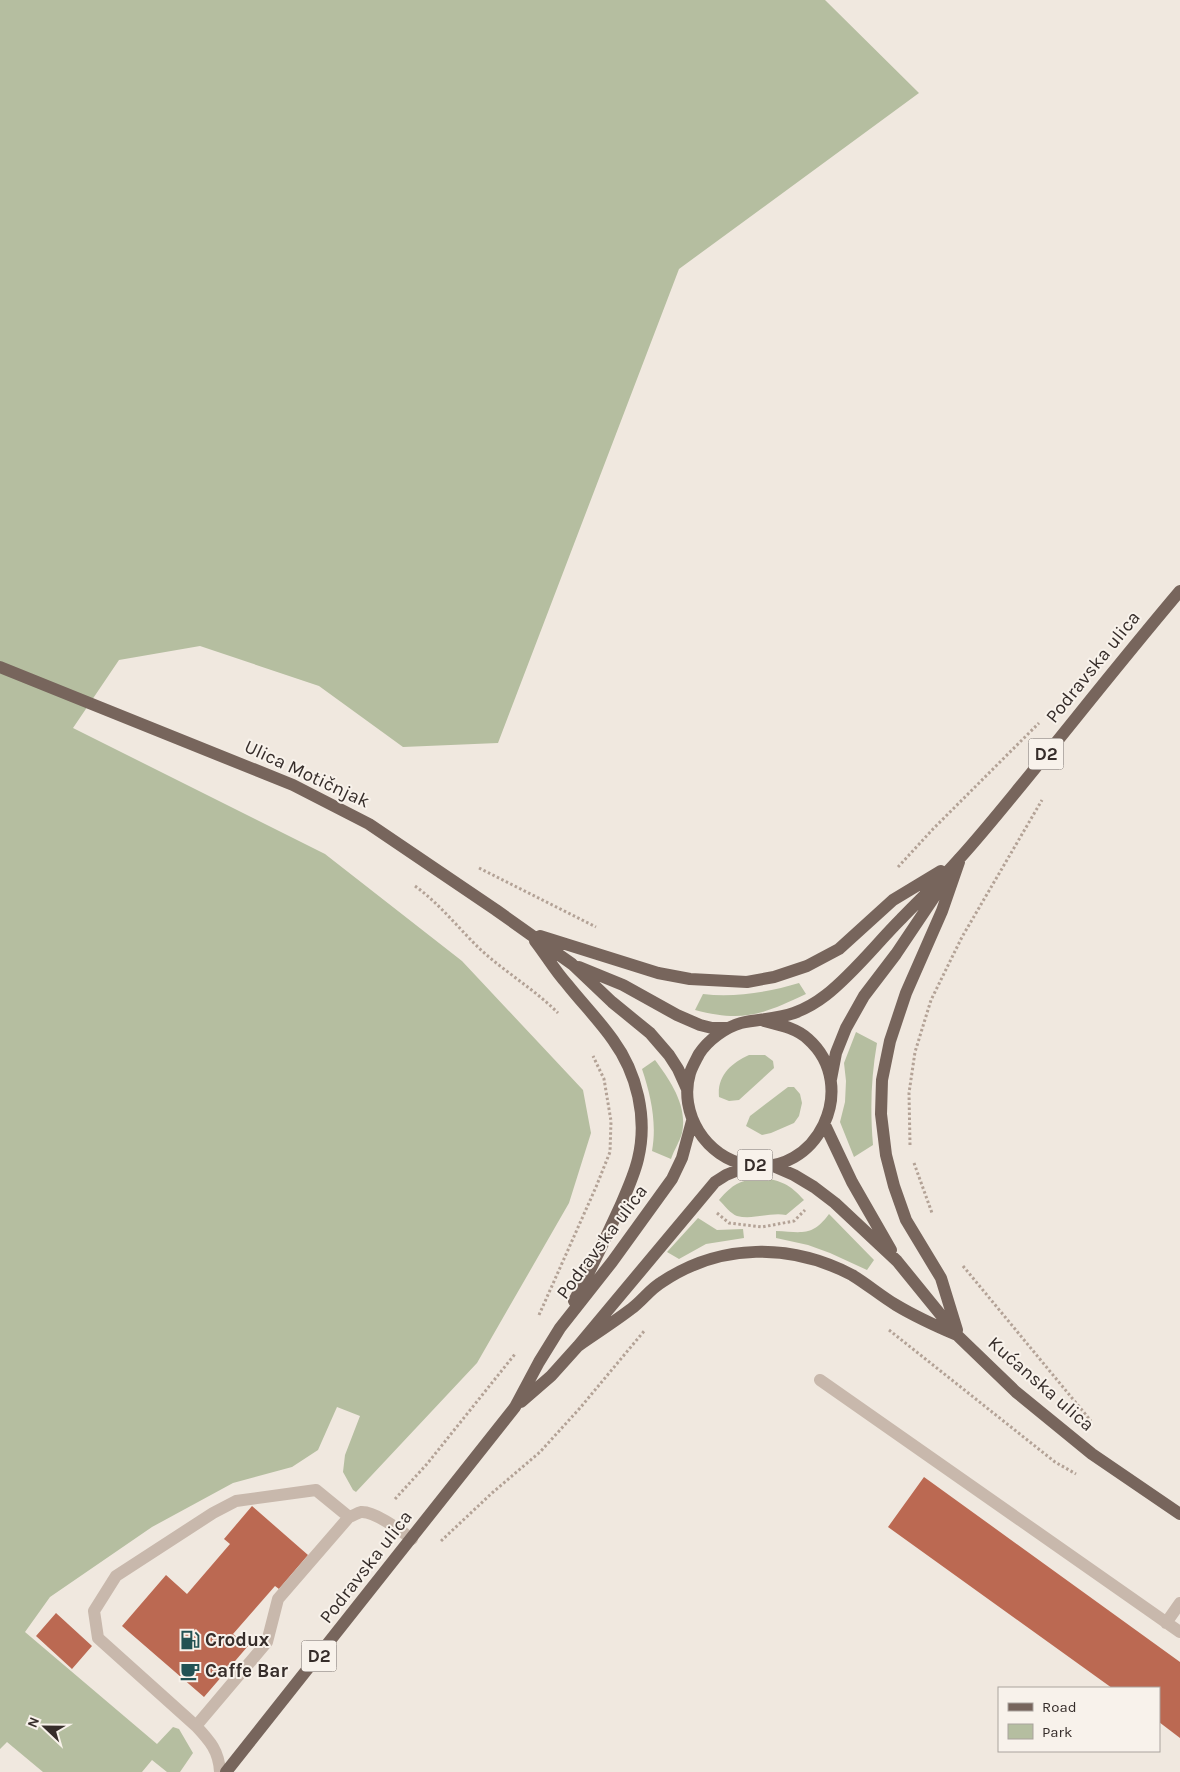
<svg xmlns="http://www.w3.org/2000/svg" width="1180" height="1772" font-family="Karla,sans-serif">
<rect width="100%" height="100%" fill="#f0e8df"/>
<path fill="#b5bea0" d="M0,0H825L919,93L679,269L498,743L403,747L319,686L200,646L119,660L73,728L325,854L462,961L583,1090L591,1133L569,1203L477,1363L356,1492L353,1490L343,1472L345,1455L360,1416L337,1407L318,1450L292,1467L233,1483L152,1527L50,1597L25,1632L157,1744L173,1727L179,1729L193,1753L180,1772H167L152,1760L142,1772H43L7,1742L0,1749Z
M799,983L806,994C763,1014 744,1023 695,1010L703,994C734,998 769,992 799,983Z
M856,1032L877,1043C871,1078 870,1109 873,1145L854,1157L840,1122L845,1102L846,1081L844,1063Z
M749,1055H765L773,1061L774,1068L739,1100L729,1101L719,1097C717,1076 731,1063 749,1055Z
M655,1060C670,1080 688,1106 682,1133C680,1141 674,1150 671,1159L652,1151C657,1123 651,1096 642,1069Z
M788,1087H794L800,1094L802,1103L799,1116L794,1123L771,1133L762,1135L746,1126L750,1116Z
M760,1177C781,1181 789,1183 804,1200L786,1215C770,1212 753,1220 737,1216C731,1214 724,1205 719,1200C734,1183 738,1182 760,1177Z
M829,1214L874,1260L867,1270L830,1253L808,1245L776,1238V1231C802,1232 812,1237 829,1214Z
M698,1218L717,1230L743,1229L744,1238L706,1244L679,1259L667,1252Z"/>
<path fill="#bb6952" d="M924,1477L1180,1662V1738L1159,1722V1688H1112L888,1527Z
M252,1506L308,1555L279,1589L275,1586L233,1634L248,1646L204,1697L122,1626L166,1575L187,1594L230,1544L224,1539Z
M56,1613L92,1646L72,1669L36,1636Z"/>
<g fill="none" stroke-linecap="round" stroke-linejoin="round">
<path stroke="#b3a296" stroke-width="3" stroke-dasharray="2.5 2.5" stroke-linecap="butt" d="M898,867L933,829L1039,723
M479,868L596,927
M415,886C440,904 459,929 481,950C505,972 534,989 558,1013
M910,1145L909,1093L915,1052L931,1000L962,937L1042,800
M914,1163L932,1213
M717,1213L729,1223L762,1227L794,1221L805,1210
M963,1266L1091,1421
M539,1315L596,1187L610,1152L611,1121L604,1079L593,1056
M889,1330L1055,1462L1076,1474
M395,1499L427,1464L515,1354
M441,1541L492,1493L540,1452L580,1408L645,1330"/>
<path stroke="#c8b8ac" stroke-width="12" d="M820,1380L1180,1632
M1166,1623L1180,1603
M196,1726L98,1638L94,1611L116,1576L213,1513L236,1501L316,1490L349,1517
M220,1772C219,1751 210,1741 196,1726L267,1642L278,1599L349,1517C353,1516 357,1513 361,1512C375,1511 401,1531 412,1539"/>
<path stroke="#77655c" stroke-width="12" d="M0,667L293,785L369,824L496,910L572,964L612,1002L650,1033L669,1055L678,1069L687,1089
M540,936L658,973L690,979L747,982L774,977L807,966L839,949L893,900L941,871
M535,941C546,955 555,971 567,984C582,1003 599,1020 613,1040C637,1073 648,1118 638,1159C634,1176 626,1193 619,1209C605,1240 590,1271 574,1301
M579,967L623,985L677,1015L700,1025L712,1028H728
M764,1021C780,1025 796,1028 808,1039C861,1086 817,1178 748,1165C706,1158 678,1113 690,1073C692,1067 696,1060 699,1054C708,1040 726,1027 741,1023C759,1019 777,1019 794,1013C805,1009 817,1002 826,995C854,973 876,944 901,919C920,899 942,879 960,858C979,837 997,815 1015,793C1070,726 1124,657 1180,591
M831,1079L836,1053L846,1028L864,996L896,954L943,884
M825,1125L852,1182L891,1250
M771,1165L794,1175L814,1187L835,1203L897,1261L958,1336L1016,1392L1092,1454L1180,1514
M957,1330L941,1278L906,1220L894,1186L886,1155L881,1114L882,1080L890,1041L906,993L942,911L959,862
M578,1346C595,1334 614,1322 631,1309C642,1301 650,1289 662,1282C720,1243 791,1243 852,1275C867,1284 881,1296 896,1305C916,1317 936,1326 957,1335
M521,1402L551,1376L578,1346L715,1182L726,1175L748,1166
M226,1772L515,1407L539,1362L560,1328L612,1262L672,1179L682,1158L692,1121"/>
</g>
<defs>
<symbol id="fuel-bare" viewBox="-9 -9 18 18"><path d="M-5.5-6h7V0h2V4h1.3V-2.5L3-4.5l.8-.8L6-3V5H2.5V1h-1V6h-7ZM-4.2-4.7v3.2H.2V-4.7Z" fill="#235254" stroke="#f8f2eb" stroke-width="2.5" paint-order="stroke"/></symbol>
<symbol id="cafe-bare" viewBox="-9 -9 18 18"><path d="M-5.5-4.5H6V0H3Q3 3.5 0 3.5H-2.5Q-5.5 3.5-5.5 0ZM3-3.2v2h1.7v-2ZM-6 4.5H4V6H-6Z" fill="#235254" stroke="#f8f2eb" stroke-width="2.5" paint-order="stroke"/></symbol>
</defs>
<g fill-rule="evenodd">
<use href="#fuel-bare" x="176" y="1626" width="28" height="28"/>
<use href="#cafe-bare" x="176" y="1657" width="28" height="28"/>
</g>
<g text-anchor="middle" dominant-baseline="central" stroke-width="4" stroke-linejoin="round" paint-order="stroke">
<g fill="#f8f2eb" stroke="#706864" stroke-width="1">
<rect x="1028.5" y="738.5" width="35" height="31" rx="4"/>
<rect x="737.5" y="1149.5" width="35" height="31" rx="4"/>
<rect x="301.5" y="1640.5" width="35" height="31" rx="4"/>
</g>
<g font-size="18" font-weight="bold" fill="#362d2a">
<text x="1046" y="754">D2</text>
<text x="755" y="1165">D2</text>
<text x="319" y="1656">D2</text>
</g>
<g font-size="19" fill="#362d2a" stroke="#f8f2eb">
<text transform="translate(1093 667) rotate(-51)">Podravska ulica</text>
<text transform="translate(307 774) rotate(25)">Ulica Motičnjak</text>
<text transform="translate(602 1242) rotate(-53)">Podravska ulica</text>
<text transform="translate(1041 1384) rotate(41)">Kućanska ulica</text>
<text transform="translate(366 1567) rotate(-52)">Podravska ulica</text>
</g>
<g font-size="19" font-weight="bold" fill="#362d2a" stroke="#f8f2eb" text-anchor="start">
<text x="205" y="1640">Crodux</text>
<text x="205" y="1671">Caffe Bar</text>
</g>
</g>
<rect x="998" y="1687" width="162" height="65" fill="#f8f2eb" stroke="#aaa39e"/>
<rect x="1008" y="1703" width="25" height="8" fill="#77655c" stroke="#aaa39e"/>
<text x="1042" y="1712" font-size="15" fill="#362d2a">Road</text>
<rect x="1008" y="1724" width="25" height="15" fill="#b5bea0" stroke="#aaa39e"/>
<text x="1042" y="1737" font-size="15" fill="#362d2a">Park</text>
<g transform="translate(45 1727) rotate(292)" stroke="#f8f2eb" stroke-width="4" paint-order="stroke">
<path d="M0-4L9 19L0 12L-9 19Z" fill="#362d2a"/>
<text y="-8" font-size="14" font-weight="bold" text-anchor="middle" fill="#362d2a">N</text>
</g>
</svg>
